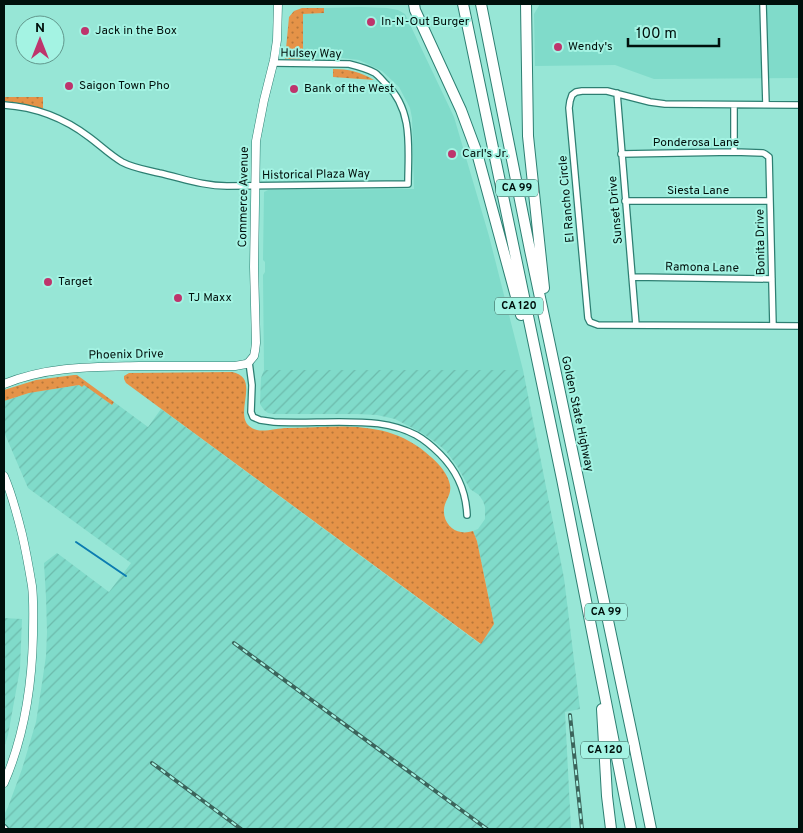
<svg xmlns="http://www.w3.org/2000/svg" width="803" height="833" font-family="Overpass,sans-serif">
<defs>
<pattern id="industrial-furrows" width="10" height="10" patternUnits="userSpaceOnUse" patternTransform="scale(1.25)"><rect width="10" height="10" fill="#80dbca"/><path d="M-1 1l2-2M0 10L10 0M9 11l2-2" fill="none" stroke="#6dbbac"/></pattern>
<pattern id="grass-dots" width="8" height="8" patternUnits="userSpaceOnUse" patternTransform="scale(1.25)"><rect width="8" height="8" fill="#e59348"/><path d="M2 2h.1M6 6h.1" fill="none" stroke="#b7773a" stroke-width="1.8" stroke-linecap="round"/></pattern>
</defs>
<rect width="100%" height="100%" fill="#97e6d6"/>
<path fill="#80dbca" d="M540,4H799V78L654,79L615,65L535,66L534,14Z
M361,7L387,8L398,10L405,14L454,117L489,236L523,370H264L263,275L265,272V262L263,260L264,192L268,190L414,189L412,118L410,108L399,87L382,71L359,60L334,57L303,58V14L323,13L324,8Z"/>
<path fill="url(#industrial-furrows)" d="M264,370H523L564,578L580,709L565,712L571,829H4V815L8,807L22,769L36,722L42,683L46,656L47,632L46,597L44,563L57,553L109,592L131,563L28,488L4,432V401L29,393L79,385L82,387L84,384L112,405L114,402L148,427L161,409L480,644L494,623L477,541L473,531L478,529L485,519V507L483,501L479,495L470,489L457,466L446,451L435,442L422,433L395,419L377,415L357,414H273L268,413L264,410L260,404L261,378Z
M4,618L22,619L20,669L8,735L4,748Z"/>
<path fill="url(#grass-dots)" d="M302,8H324V13L303,14V59H285L289,17L294,11Z
M333,69C348,69 361,72 374,80L333,77Z
M4,97H43V108L41,109L24,104L4,101Z
M232,372C265,378 226,422 257,430C265,432 278,428 287,428C339,427 390,418 431,457C439,464 448,474 450,485C452,495 444,501 444,510C443,521 452,531 461,532C465,533 469,532 473,531L477,541L494,624L481,644L126,383L124,379V376L129,373Z
M74,375H77L114,402L112,405L84,385L82,387L79,385L29,393L4,401V390L36,380Z"/>
<g fill="none" stroke-linecap="round" stroke-linejoin="round">
<path stroke="#0b7cb1" stroke-width="2" d="M76,542L126,576"/>
<defs>
<path id="street" d="M763,4L766,105
M617,93L636,325
M4,105C35,107 64,118 89,137C100,145 110,155 122,162C133,168 147,170 159,173C182,178 203,186 227,186L408,184C408,150 414,110 386,84C383,81 379,76 375,73C368,69 357,66 349,64L273,63
M799,105L665,104L650,102L607,91H582L576,92L572,95L570,101L569,108L588,318L590,322L598,325L799,326
M734,152V105
M621,154L734,152L763,153L765,154L769,157L773,326
M625,201H770
M632,277L772,279
M249,362L252,385L251,412L253,417L260,420L274,422C295,423 317,422 339,422C366,422 391,422 416,435C425,440 433,447 440,454C457,471 466,492 467,515
M4,828L5,829"/>
<path id="secondary" d="M4,384C48,366 93,367 139,366C171,366 203,366 235,366L246,364L249,362L254,356L255,351L256,343L254,267L256,141L264,100L274,60L277,40L278,4
M4,476C12,494 17,514 22,534C26,551 29,568 32,586C34,602 33,619 33,635C32,685 24,737 4,783"/>
<path id="highway" d="M414,4L415,10L461,110L477,153L521,315
M463,4L562,479L631,829
M481,4L530,250L634,744L651,829
M526,4L528,136L544,288
M602,709L607,796L611,829"/>
</defs>
<use href="#street" stroke="#2d7f72" stroke-width="8"/>
<use href="#secondary" stroke="#2d7f72" stroke-width="9"/>
<use href="#highway" stroke="#2d7f72" stroke-width="12"/>
<use href="#street" stroke="#fff" stroke-width="5.5"/>
<use href="#secondary" stroke="#fff" stroke-width="8"/>
<use href="#highway" stroke="#fff" stroke-width="10"/>
<defs>
<path id="rail" d="M234,643L487,829
M570,715L582,829
M152,763L241,829"/>
</defs>
<use href="#rail" stroke="#3b645b" stroke-width="4"/>
<use href="#rail" stroke="#a4f3e3" stroke-width="2" stroke-dasharray="5.5" stroke-linecap="butt"/>
</g>
<g fill="#be346c" stroke="#a4f3e3" stroke-width="2">
<circle cx="371" cy="22" r="5"/>
<circle cx="85" cy="31" r="5"/>
<circle cx="558" cy="47" r="5"/>
<circle cx="69" cy="86" r="5"/>
<circle cx="294" cy="89" r="5"/>
<circle cx="452" cy="154" r="5"/>
<circle cx="48" cy="282" r="5"/>
<circle cx="178" cy="298" r="5"/>
</g>
<g text-anchor="middle" dominant-baseline="central" stroke-width="4" stroke-linejoin="round" paint-order="stroke">
<g fill="#a4f3e3" stroke="#31544c" stroke-width="1">
<rect x="496" y="179.5" width="42" height="17" rx="4"/>
<rect x="495" y="297.5" width="48" height="17" rx="4"/>
<rect x="585" y="603.5" width="42" height="17" rx="4"/>
<rect x="581" y="741.5" width="48" height="17" rx="4"/>
</g>
<g font-size="11" font-weight="bold" fill="#00100c">
<text x="517" y="188">CA 99</text>
<text x="519" y="306">CA 120</text>
<text x="606" y="612">CA 99</text>
<text x="605" y="750">CA 120</text>
</g>
<g font-size="12" fill="#00100c" stroke="#a4f3e3" text-anchor="start">
<text x="381" y="22">In-N-Out Burger</text>
<text x="95" y="31">Jack in the Box</text>
<text x="568" y="47">Wendy's</text>
<text x="79" y="86">Saigon Town Pho</text>
<text x="304" y="89">Bank of the West</text>
<text x="462" y="154">Carl's Jr.</text>
<text x="58" y="282">Target</text>
<text x="188" y="298">TJ Maxx</text>
</g>
<g font-size="12" fill="#00100c" stroke="#a4f3e3">
<text transform="translate(311 54) rotate(1)">Hulsey Way</text>
<text x="696" y="143">Ponderosa Lane</text>
<text transform="translate(316 175) rotate(-1)">Historical Plaza Way</text>
<text x="698" y="191">Siesta Lane</text>
<text transform="translate(244 197) rotate(-89)">Commerce Avenue</text>
<text transform="translate(567 199) rotate(-95)">El Rancho Circle</text>
<text transform="translate(616 210) rotate(-95)">Sunset Drive</text>
<text transform="translate(761 242) rotate(-91)">Bonita Drive</text>
<text transform="translate(702 268) rotate(1)">Ramona Lane</text>
<text transform="translate(126 355) rotate(-1)">Phoenix Drive</text>
<text transform="translate(577 414) rotate(78)">Golden State Highway</text>
</g>
</g>
<rect width="803" height="833" fill="none" stroke="#00100c" stroke-width="10"/>
<g transform="translate(40 40)"><circle r="24" fill="#a4f3e3" stroke="#62988d"/>
<path d="M0-4L9 19L0 12L-9 19Z" fill="#be346c"/>
<text y="-8" font-size="14" font-weight="bold" text-anchor="middle" fill="#00100c">N</text>
</g>
<path d="M628 38v8h91v-8" fill="none" stroke="#00100c" stroke-width="2.5"/>
<text x="636" y="38" font-size="15" fill="#00100c" stroke="#a4f3e3" stroke-width="4" paint-order="stroke">100 m</text>
</svg>
